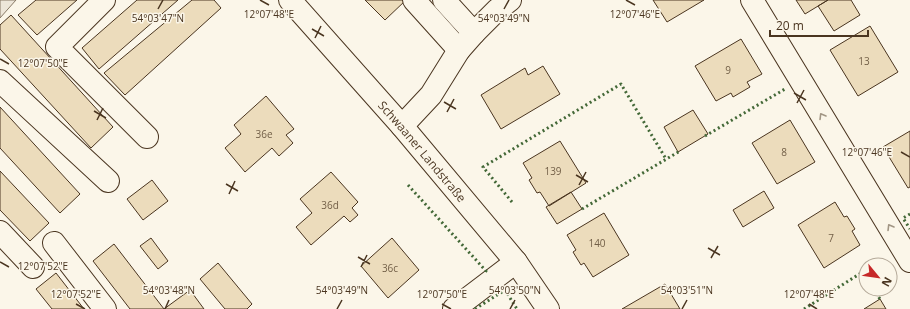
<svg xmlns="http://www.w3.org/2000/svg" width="910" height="309" font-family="'Open Sans',sans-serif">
<rect width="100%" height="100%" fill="#fbf6e9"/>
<path fill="#ede6d9" stroke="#887966" d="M0,0H16L0,18Z"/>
<path fill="#ecdcbc" stroke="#4a3520" d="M36,0H77L37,35L18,15Z
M137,0H178L99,69L82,48Z
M192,0H214L221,8L125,95L104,73Z
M365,0H406L385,20Z
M653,0H704L667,22Z
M796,0H828L805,14Z
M828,0H851L860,15L834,31L818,6Z
M11,15L113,127L91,148L0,49V25Z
M870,26L898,72L858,96L830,50Z
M741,39L762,74L747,82L750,87L733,97L731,93L716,101L695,66Z
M543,66L560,94L501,129L481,95L525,68L528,75Z
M266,96L294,129L286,135L293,143L279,156L272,148L245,172L225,148L241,134L234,125Z
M0,107L80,194L60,213L0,148Z
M693,110L708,134L678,152L664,127Z
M790,120L815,162L777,184L752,143Z
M910,131V187L908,188L883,147Z
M560,141L586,183L549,206L540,192L537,193L529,180L532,178L523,163Z
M0,171L49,223L30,241L0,210Z
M331,172L358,202L352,208L358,215L350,222L344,216L311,245L296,227L312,213L300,199Z
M152,180L168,201L143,220L127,199Z
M764,191L774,208L743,227L733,210Z
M571,192L582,209L557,224L546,207Z
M835,202L844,217L847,216L855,229L852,231L860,245L824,268L798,225Z
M604,213L629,255L593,277L584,263L581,265L573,252L576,250L567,235Z
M151,238L168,261L158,269L140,246Z
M392,238L419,270L388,298L361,266Z
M114,244L164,309H130L93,261Z
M218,263L252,304L247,309H225L200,279Z
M56,273L84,309H52L36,289Z
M665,284L680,309H622Z
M190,290L204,309H164Z
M880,299L886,309H864Z"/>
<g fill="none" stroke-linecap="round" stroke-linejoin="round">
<defs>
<g id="minor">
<path d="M104,0L57,47L147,137"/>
<path id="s1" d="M290,0L402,126L516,262L548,309"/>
<path d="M414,0L459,50"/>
<path d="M444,0L474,33"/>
<path d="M752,0L910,261"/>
<path d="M0,81L108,181"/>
<path d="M402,126L431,95L459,50L474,33L497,10L510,0"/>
<path d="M0,232L33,267"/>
<path d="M54,243L105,309"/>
<path d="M454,309L516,262"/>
</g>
</defs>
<use href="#minor" stroke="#4a3520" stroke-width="24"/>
<use href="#minor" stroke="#fbf6e9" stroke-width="22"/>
<path stroke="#436837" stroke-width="3" stroke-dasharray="2 3" stroke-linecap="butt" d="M705,136L785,89
M408,185L486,271L484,273
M512,202L483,167L621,84L666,159
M582,209L680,151
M910,214L903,218L910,229
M873,289L880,299
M475,309L505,290L517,309
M804,309L861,273L866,279"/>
</g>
<defs><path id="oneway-chevron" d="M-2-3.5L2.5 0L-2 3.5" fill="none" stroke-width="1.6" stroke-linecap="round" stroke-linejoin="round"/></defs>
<g stroke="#a29684">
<use href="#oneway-chevron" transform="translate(822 116) rotate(-121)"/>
<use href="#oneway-chevron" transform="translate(890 227) rotate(-121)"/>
</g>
<path fill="none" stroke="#4a3520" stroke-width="1.5" d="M260,0L269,5M626,0L635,5M158,9L163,0M504,9L509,0M312,29L324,36M315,38L321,26M0,59L9,64M794,93L806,100M444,102L456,109M797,103L804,90M94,111L106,118M447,112L454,99M97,120L103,108M901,152L910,157M576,175L588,182M226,184L238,191M579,185L586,172M229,194L235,181M708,248L720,255M358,257L370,264M711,258L718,246M0,262L9,267M361,267L367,255M76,304L85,309M442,304L451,309M809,304L817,309M165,309L169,300M337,309L342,300M510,309L515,300M682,309L687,300"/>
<g text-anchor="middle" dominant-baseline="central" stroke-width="3" stroke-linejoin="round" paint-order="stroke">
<g font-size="10" fill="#725f47">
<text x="864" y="61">13</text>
<text x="728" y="70">9</text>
<text x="264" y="134">36e</text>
<text x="784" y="152">8</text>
<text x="553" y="171">139</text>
<text x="330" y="205">36d</text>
<text x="831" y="238">7</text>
<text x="597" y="243">140</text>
<text x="390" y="268">36c</text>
</g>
<g font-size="12" fill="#4a3520" stroke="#fbf6e9">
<text stroke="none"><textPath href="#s1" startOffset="201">Schwaaner Landstraße</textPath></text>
</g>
</g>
<g font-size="10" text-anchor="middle" fill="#4a3520" stroke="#fbf6e9" stroke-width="3" stroke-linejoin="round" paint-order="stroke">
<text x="269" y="18">12°07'48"E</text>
<text x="635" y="18">12°07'46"E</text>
<text x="158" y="22">54°03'47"N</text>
<text x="504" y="22">54°03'49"N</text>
<text x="43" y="67">12°07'50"E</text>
<text x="867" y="156">12°07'46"E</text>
<text x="43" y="270">12°07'52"E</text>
<text x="169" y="294">54°03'48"N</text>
<text x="342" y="294">54°03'49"N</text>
<text x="515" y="294">54°03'50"N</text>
<text x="687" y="294">54°03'51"N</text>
<text x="76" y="298">12°07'52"E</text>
<text x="442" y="298">12°07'50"E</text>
<text x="809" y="298">12°07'48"E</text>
</g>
<g transform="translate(878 277) rotate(119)"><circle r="19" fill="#fbf6e9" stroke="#b4a999"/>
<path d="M0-3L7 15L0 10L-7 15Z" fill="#c62828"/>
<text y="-6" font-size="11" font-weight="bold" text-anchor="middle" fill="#4a3520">N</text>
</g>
<path d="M770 30v6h98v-6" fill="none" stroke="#4a3520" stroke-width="2"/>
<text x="776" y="30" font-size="12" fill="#4a3520" stroke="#fbf6e9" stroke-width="3" paint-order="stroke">20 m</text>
</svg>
